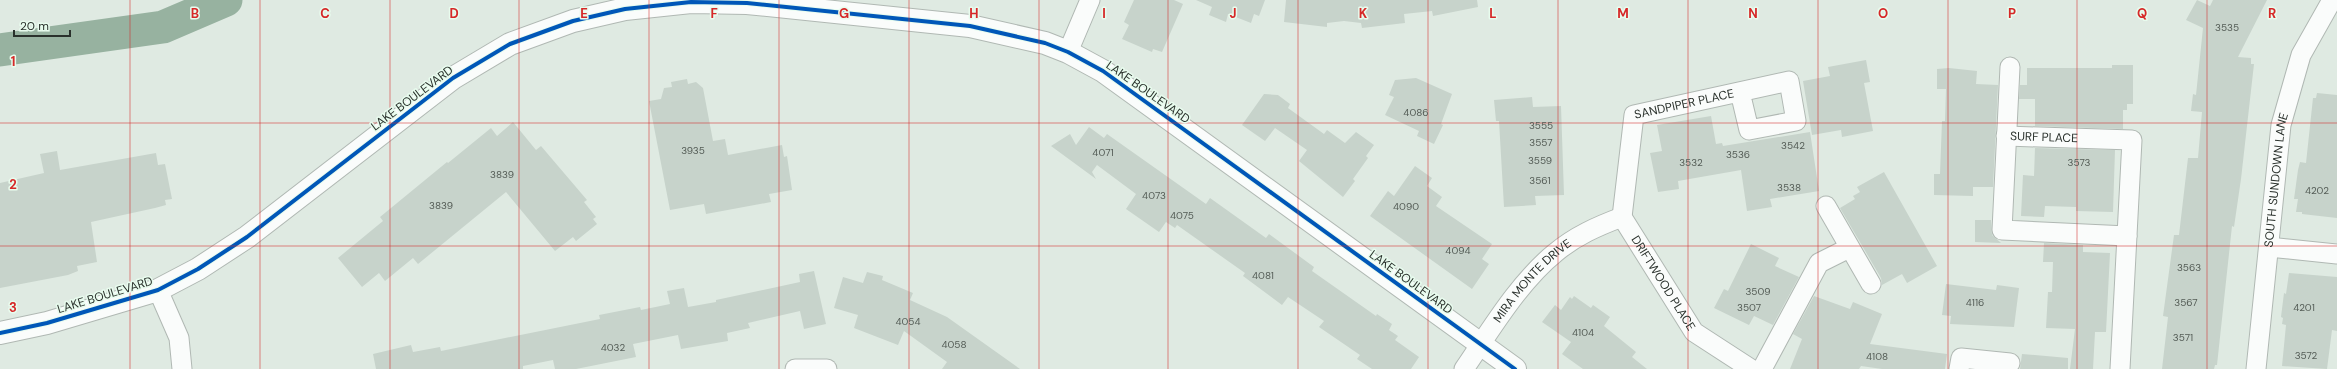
<svg xmlns="http://www.w3.org/2000/svg" width="2337" height="369" font-family="'DM Sans',sans-serif">
<rect width="100%" height="100%" fill="#dfeae2"/>
<g fill="none" stroke-linecap="round" stroke-linejoin="round">
<path stroke="#97b2a0" stroke-width="33" d="M0,50L163,27L226,0"/>
</g>
<path fill="#c7d3cb" d="M1134,0H1174L1183,4L1162,52L1153,49L1152,52L1122,39L1129,25L1124,22Z
M1196,0H1265L1259,16L1254,14L1251,23L1228,14L1226,22L1209,15L1212,7Z
M1286,0H1477L1478,7L1433,16L1432,11L1404,14L1405,23L1362,28L1361,23L1344,21L1327,23V27L1284,22Z
M2197,0L2210,6L2213,0H2267L2238,57L2251,58V64H2254L2241,179L2234,227L2232,226L2217,365H2215L2214,369H2162L2168,317L2163,316L2174,235H2179L2188,158H2198L2202,112L2191,111L2193,94L2196,95L2203,28L2186,20Z
M1866,60L1870,82L1864,83L1873,131L1842,137L1841,130L1812,135L1803,81L1830,76L1828,67Z
M2112,65H2133V104H2127V110H2123V129L2035,126V99H2019L2020,85H2027V68H2112Z
M1949,68L1977,71L1976,84L1998,85L1993,187H1973V196L1934,195V174H1940L1942,121H1945L1946,89H1937V69Z
M1416,78L1452,94L1441,124L1443,125L1434,144L1417,136L1419,131L1385,115L1394,97L1389,95L1395,80Z
M687,79L688,84L696,82L703,88L713,141L725,139L728,155L782,145L784,157L787,156L792,190L769,194L771,202L706,214L704,204L670,210L649,101L661,99L664,88L672,87L671,82Z
M2317,93L2337,95V218L2302,214V212H2296L2298,199H2294L2298,170L2300,162L2306,163L2313,98H2316Z
M1264,94L1278,95L1290,104L1288,108L1324,134L1327,130L1345,143L1356,132L1374,145L1366,156L1368,158L1353,179L1355,181L1343,197L1299,161L1307,150L1275,128L1265,141L1242,125Z
M1532,97L1533,107L1561,106L1564,195L1535,196L1536,205L1504,207L1499,121H1496L1494,100Z
M1711,116L1716,144L1722,143L1723,146L1810,132L1819,191L1770,199L1772,207L1747,211L1741,170L1678,181L1679,189L1658,192L1650,153L1662,151L1657,125Z
M513,122L536,150L541,146L587,200L584,202L596,217L593,219L597,224L576,241L573,237L555,251L506,192L418,264L413,258L385,281L379,273L362,287L338,258L383,221L380,217L447,162L448,163L491,128L497,136Z
M1089,127L1104,138L1107,134L1206,204L1210,198L1266,238L1269,234L1314,267L1312,271L1376,316L1377,314L1392,324L1389,330L1398,336L1395,340L1419,357L1411,369H1372L1357,359L1360,355L1319,327L1324,321L1288,297L1282,305L1243,276L1245,273L1177,225L1175,228L1166,222L1159,232L1126,209L1136,194L1097,165L1092,172L1096,179L1051,146L1070,134L1076,145Z
M2035,148L2115,150L2113,212L2076,211V207L2045,206L2044,217L2021,216L2023,175L2034,176Z
M57,151L60,170L156,153L158,165L165,164L172,199L165,200L166,205L155,208L91,222L97,262L77,266L78,271L68,275L0,288V183L44,173L40,154Z
M1415,166L1432,178L1427,186L1442,197L1436,206L1492,244L1482,259L1489,264L1472,289L1370,216L1388,191L1394,196Z
M1884,172L1937,266L1907,283L1902,274L1882,285L1881,278L1840,208L1855,199L1853,196L1860,192L1857,187Z
M1975,220H1991L1992,235L2001,243L1975,242Z
M2044,243L2083,245V252L2110,253L2106,332H2095L2093,369H2070L2075,329L2046,328L2048,292H2052L2053,262H2043Z
M1751,244L1779,258L1775,266L1799,277L1773,325L1754,316L1749,325L1714,308L1724,289L1728,291Z
M814,271L826,324L804,329L800,311L748,323L750,328L727,333L728,341L681,349L678,335L633,344L636,357L576,369H555L553,360L523,366V369H376L373,354L411,345L413,352L440,347L441,351L600,319L599,315L640,307L641,310L670,304L667,291L684,288L688,307L716,302V300L800,282L799,274Z
M867,272L883,276L882,280L913,293L910,300L947,317L1020,369H942L947,362L904,331L898,345L854,328L858,315L834,308L843,277L863,283Z
M2289,273L2337,277V331L2332,330L2327,369L2282,366L2286,325L2282,324L2283,318L2281,317L2284,293L2286,294Z
M1946,284L1996,290L1997,285L2019,288L2014,327L1950,324L1951,316L1942,315Z
M1574,296L1591,308L1593,305L1610,317L1604,326L1636,352L1632,357L1647,369H1583L1562,354L1571,342L1542,322L1555,305L1561,310L1570,297L1572,299Z
M1814,296L1850,309L1853,302L1882,314L1870,344L1947,354L1945,369H1882L1861,366L1859,369H1790L1802,339L1793,334Z
M2022,354L2068,358V369H2020Z"/>
<g fill="none" stroke-linecap="round" stroke-linejoin="round">
<defs>
<g id="minor">
<path d="M1068,52L1090,0"/>
<path d="M2010,67L2002,230L2127,236"/>
<path id="s1" d="M2006,136L2132,140L2120,369"/>
<path d="M1826,206L1871,284"/>
<path id="s2" d="M1622,217L1634,115L1789,81L1796,121L1749,130L1740,92"/>
<path id="s3" d="M1622,217L1694,332L1751,369"/>
<path d="M2269,247L2337,254"/>
<path d="M158,290L179,338L182,369"/>
<path d="M795,369H827"/>
<path id="s4" d="M1464,369C1490,331 1519,282 1555,253C1575,236 1598,226 1622,217"/>
<path d="M1762,369L1819,263L1849,248"/>
<path d="M1959,369L1961,358L2010,363"/>
<path id="s5" d="M2256,369L2281,125L2301,55L2332,0"/>
</g>
<path id="secondary" d="M0,333L47,323L158,290L198,269L247,237L453,78L510,44L573,21L625,9L691,2L747,3L970,26L1045,43L1068,52L1103,71L1515,369"/>
</defs>
<use href="#minor" stroke="#b0b8b3" stroke-width="21"/>
<use href="#secondary" stroke="#b0b8b3" stroke-width="24"/>
<use href="#minor" stroke="#fafcfb" stroke-width="19"/>
<use href="#secondary" stroke="#fafcfb" stroke-width="22"/>
<defs>
<path id="cycleway" d="M0,333L47,323L158,290L198,269L247,237L453,78L510,44L573,21L625,9L691,2L747,3L970,26L1045,43L1068,52L1103,71L1515,369"/>
</defs>
<use href="#cycleway" stroke="#e8fcee" stroke-width="6"/>
<use href="#cycleway" stroke="#0057b8" stroke-width="4"/>
</g>
<path fill="none" stroke="#d62828" stroke-width="1" stroke-opacity="0.55" d="M130,0V369M260,0V369M390,0V369M519,0V369M649,0V369M779,0V369M909,0V369M1039,0V369M1168,0V369M1298,0V369M1428,0V369M1558,0V369M1688,0V369M1818,0V369M1948,0V369M2077,0V369M2207,0V369M0,123H2337M0,246H2337"/>
<g text-anchor="middle" dominant-baseline="central" stroke-width="3" stroke-linejoin="round" paint-order="stroke">
<g font-size="10" fill="#545c56">
<text x="2227" y="27">3535</text>
<text x="1416" y="112">4086</text>
<text x="1541" y="125">3555</text>
<text x="1541" y="142">3557</text>
<text x="1793" y="145">3542</text>
<text x="693" y="150">3935</text>
<text x="1103" y="152">4071</text>
<text x="1738" y="154">3536</text>
<text x="1540" y="160">3559</text>
<text x="1691" y="162">3532</text>
<text x="2079" y="162">3573</text>
<text x="502" y="174">3839</text>
<text x="1540" y="180">3561</text>
<text x="1789" y="187">3538</text>
<text x="2317" y="190">4202</text>
<text x="1154" y="195">4073</text>
<text x="441" y="205">3839</text>
<text x="1406" y="206">4090</text>
<text x="1182" y="215">4075</text>
<text x="1458" y="250">4094</text>
<text x="2189" y="267">3563</text>
<text x="1263" y="275">4081</text>
<text x="1758" y="291">3509</text>
<text x="1975" y="302">4116</text>
<text x="2186" y="302">3567</text>
<text x="1749" y="307">3507</text>
<text x="2304" y="307">4201</text>
<text x="908" y="321">4054</text>
<text x="1583" y="332">4104</text>
<text x="2183" y="337">3571</text>
<text x="954" y="344">4058</text>
<text x="613" y="347">4032</text>
<text x="2306" y="355">3572</text>
<text x="1877" y="356">4108</text>
</g>
<g font-size="12" fill="#2a312c" stroke="#e8fcee">
<text transform="translate(1148 92) rotate(35)">LAKE BOULEVARD</text>
<text transform="translate(412 98) rotate(-37)">LAKE BOULEVARD</text>
<text stroke="none"><textPath href="#s2" startOffset="154">SANDPIPER PLACE</textPath></text>
<text stroke="none"><textPath href="#s1" startOffset="38">SURF PLACE</textPath></text>
<text stroke="none"><textPath href="#s5" startOffset="190">SOUTH SUNDOWN LANE</textPath></text>
<text transform="translate(1411 282) rotate(36)">LAKE BOULEVARD</text>
<text stroke="none"><textPath href="#s4" startOffset="112">MIRA MONTE DRIVE</textPath></text>
<text stroke="none"><textPath href="#s3" startOffset="78">DRIFTWOOD PLACE</textPath></text>
<text transform="translate(105 295) rotate(-17)">LAKE BOULEVARD</text>
</g>
</g>
<g font-size="13" text-anchor="middle" font-weight="bold" fill="#d62828" stroke="#e8fcee" stroke-width="3" stroke-linejoin="round" paint-order="stroke">
<text x="195" y="18">B</text>
<text x="325" y="18">C</text>
<text x="454" y="18">D</text>
<text x="584" y="18">E</text>
<text x="714" y="18">F</text>
<text x="844" y="18">G</text>
<text x="974" y="18">H</text>
<text x="1104" y="18">I</text>
<text x="1233" y="18">J</text>
<text x="1363" y="18">K</text>
<text x="1493" y="18">L</text>
<text x="1623" y="18">M</text>
<text x="1753" y="18">N</text>
<text x="1883" y="18">O</text>
<text x="2012" y="18">P</text>
<text x="2142" y="18">Q</text>
<text x="2272" y="18">R</text>
<text x="13" y="66">1</text>
<text x="13" y="189">2</text>
<text x="13" y="312">3</text>
</g>
<path d="M14 30v6h56v-6" fill="none" stroke="#2a312c" stroke-width="2"/>
<text x="20" y="30" font-size="12" fill="#2a312c" stroke="#e8fcee" stroke-width="3" paint-order="stroke">20 m</text>
</svg>
